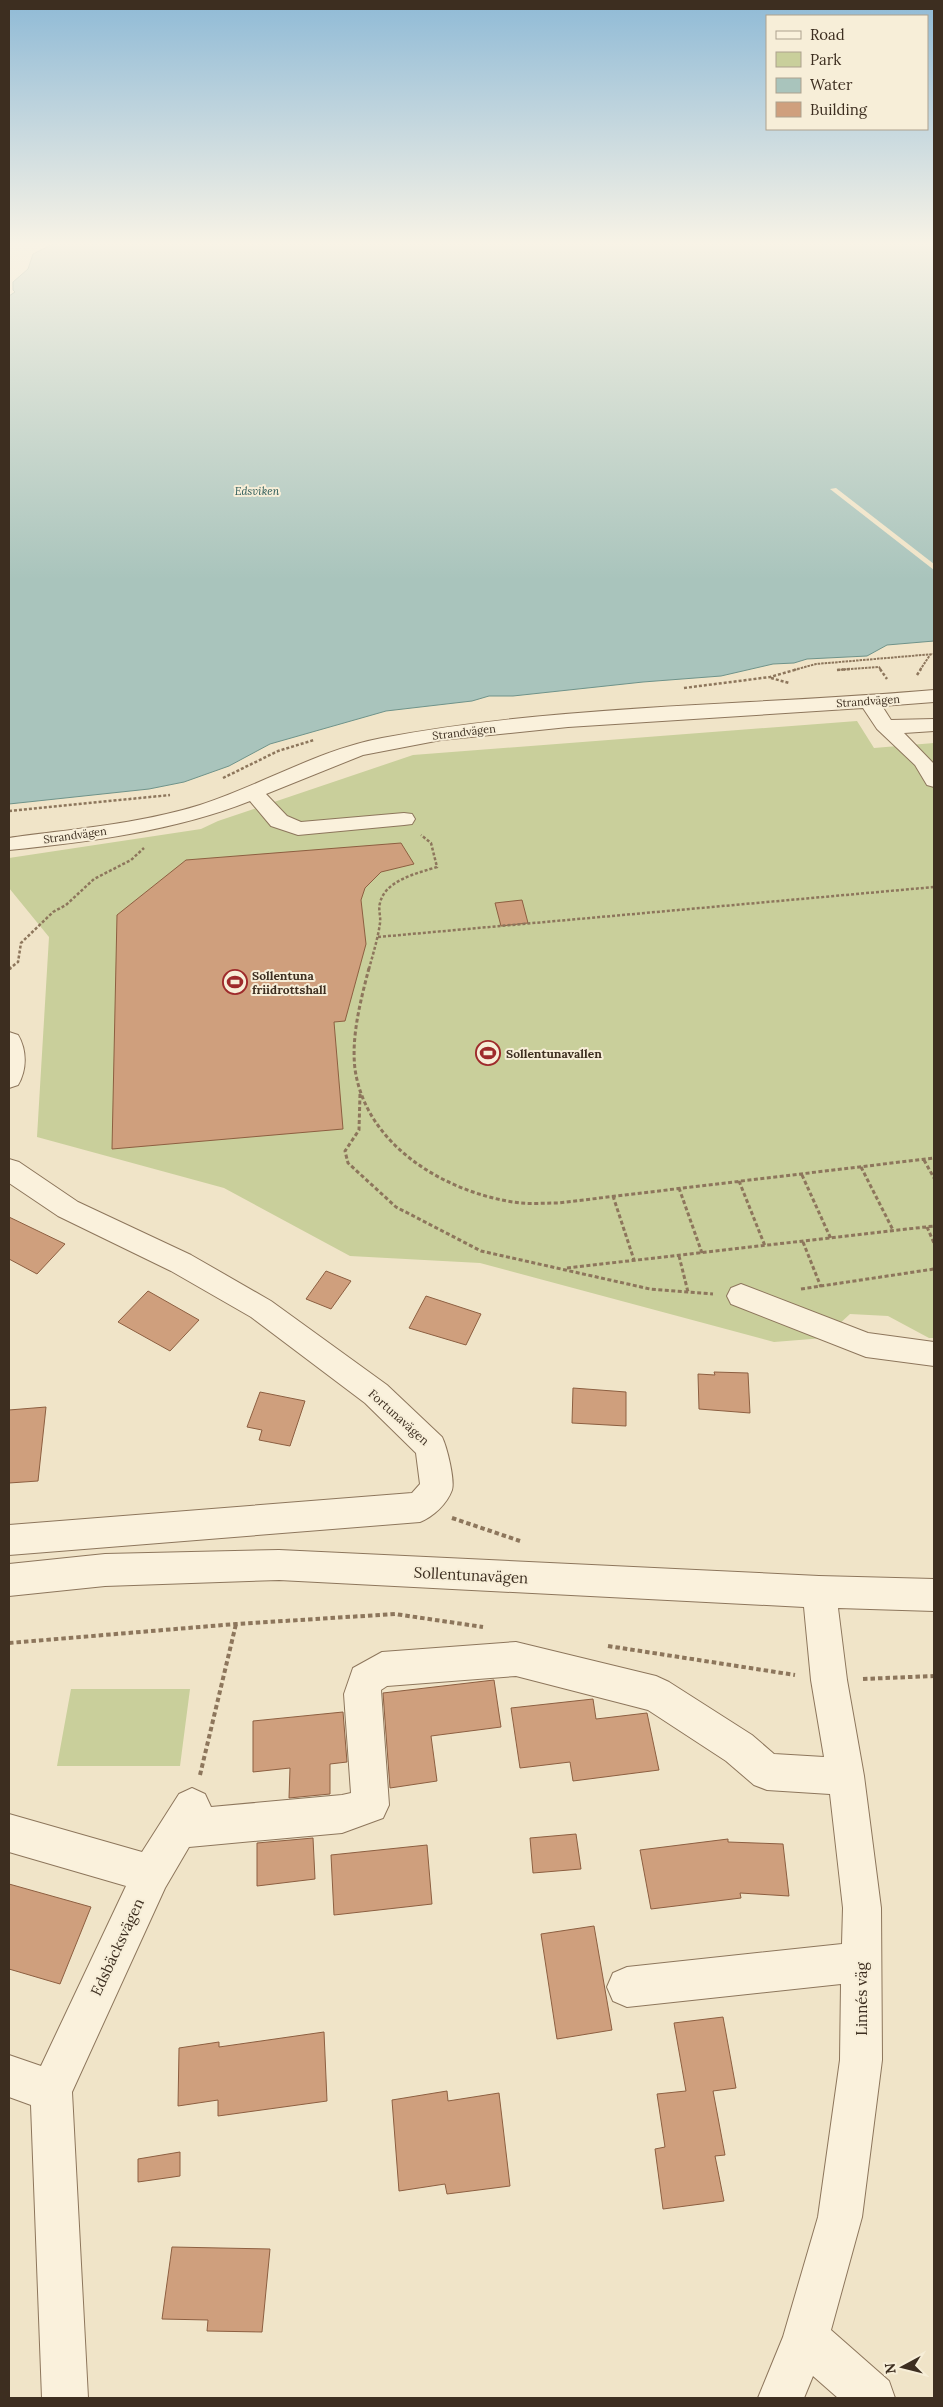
<svg xmlns="http://www.w3.org/2000/svg" width="943" height="2407" font-family="Lora,serif">
<rect width="100%" height="100%" fill="#f0e4c8"/>
<path fill="#c9cf9b" d="M857,721L874,748L934,743V1338H929L888,1316L850,1314L824,1338L774,1342L480,1263L350,1256L224,1188L37,1137L49,937L9,888V858L201,829L218,821L413,755Z
M71,1689H190L180,1766H57Z"/>
<path fill="#a9c4bc" stroke="#6f938a" d="M55,243H934V641L887,645L867,656L807,659L794,663L773,664L721,676L643,682L513,696H489L472,701L386,711L270,744L229,766L184,782L149,789L9,804V296L15,292L13,290V282L28,269L33,254Z"/>
<path fill="#f0e4c8" d="M836,488L934,564V570L830,489Z"/>
<path fill="#cf9f7d" stroke="#8d5f41" d="M401,843L414,864L381,872L365,888L361,900L366,944L345,1021L334,1022L343,1129L112,1149L117,915L186,860Z
M522,900L528,923L501,926L495,903Z
M9,1217L65,1244L37,1274L9,1259Z
M326,1271L351,1281L331,1309L306,1299Z
M148,1291L199,1320L170,1351L118,1322Z
M426,1296L481,1314L466,1345L409,1328Z
M714,1372L748,1373L750,1413L699,1409L698,1374L715,1375Z
M573,1388L626,1392V1426L572,1423Z
M260,1392L305,1401L290,1446L259,1440L262,1430L247,1427Z
M46,1407L38,1481L9,1483V1410Z
M494,1680L501,1727L431,1736L437,1781L390,1788L383,1693Z
M593,1699L596,1719L647,1713L659,1770L573,1781L570,1762L520,1768L511,1708Z
M343,1712L347,1762L330,1764V1794L289,1798L290,1768L253,1772V1721Z
M576,1834L581,1869L533,1873L530,1838Z
M313,1838L315,1879L257,1886V1843Z
M728,1839V1842L783,1844L789,1896L740,1893L741,1898L651,1909L640,1850Z
M427,1845L432,1904L334,1915L331,1855Z
M9,1884L91,1907L60,1984L9,1969Z
M594,1926L612,2030L557,2039L541,1934Z
M723,2017L736,2088L713,2091L725,2155L715,2156L724,2201L663,2209L655,2149L665,2147L657,2094L686,2091L674,2023Z
M324,2032L327,2101L218,2116V2100L178,2106L179,2048L219,2042V2047Z
M447,2091L448,2101L499,2093L510,2186L447,2194L445,2184L399,2191L392,2100Z
M180,2152V2176L138,2182V2159Z
M172,2247L270,2249L262,2332L207,2331L208,2320L162,2319Z"/>
<g fill="none" stroke-linecap="round" stroke-linejoin="round">
<defs>
<path id="minor" d="M934,690V702L882,706L891,720L934,719V731L904,733L934,764V787L927,785L915,765L877,729L863,708L568,727L441,740L363,755L266,794L287,816L301,822L404,813L412,814L415,819L412,824L404,825L298,835L271,826L250,801C174,831 89,842 9,850V838C72,829 139,824 200,805C262,785 318,750 382,738C563,704 751,706 934,690Z
M9,1032L18,1035C27,1050 27,1070 18,1085L9,1088Z
M9,1159L19,1162L78,1202L191,1255L271,1301L387,1385L442,1437C447,1447 455,1480 452,1490C447,1504 433,1517 420,1522L9,1555V1525L412,1493L420,1484L416,1453L365,1403L251,1317L171,1271L58,1216L9,1183Z
M741,1284L868,1333L934,1342V1366L866,1357L731,1304L727,1296L731,1288Z
M279,1550L819,1576L934,1579V1611L838,1608L847,1680L864,1776L881,1908L882,2060L862,2217L831,2330L889,2381L895,2398H838L813,2376L804,2398H758L783,2337L818,2217L840,2060L841,1984L627,2007L613,2001L607,1987L613,1973L627,1967L842,1944L843,1908L830,1794L767,1790L754,1785L726,1761L648,1710L516,1676L387,1686L381,1690L389,1805L383,1818L342,1833L189,1847L165,1888L72,2092L88,2398H42L31,2105L9,2097V2055L41,2066L126,1886L9,1852V1814L142,1852L179,1794L192,1788L205,1794L211,1807L342,1795L351,1793L344,1694L353,1668L382,1652L516,1642L656,1676L669,1682L752,1735L774,1754L824,1757L811,1680L804,1607L279,1580L105,1586L9,1596V1564L105,1554Z"/>
</defs>
<use href="#minor" stroke="#8d765c" stroke-width="2"/>
<path stroke="#8d765c" stroke-width="1" stroke-dasharray="2 1" stroke-linecap="butt" d="M9,246L12,243"/>
<path stroke="#8d765c" stroke-width="2" stroke-dasharray="2.5 1" stroke-linecap="butt" d="M794,670L816,664L934,654
M837,670L879,667L881,670
M920,670L930,655"/>
<path stroke="#8d765c" stroke-width="2.5" stroke-dasharray="3 2" stroke-linecap="butt" d="M880,669L887,679
M837,670L850,669
M917,675L921,669
M771,678L789,683
M684,688L770,677L798,669
M223,778L278,751L314,740
M9,811L170,795
M378,937L934,887
M9,969L18,962L21,943L53,912L66,905L94,879L131,860L144,848
M369,969C373,954 378,938 380,923C381,916 378,910 380,903C385,880 418,873 437,867L431,843L421,835"/>
<path stroke="#8d765c" stroke-width="3" stroke-dasharray="4 2.5" stroke-linecap="butt" d="M369,968C361,999 351,1036 355,1069C366,1147 448,1194 520,1203C532,1204 545,1203 558,1203L934,1158
M9,969L11,968
M360,1094L359,1130L345,1151L348,1163L396,1207L481,1251L650,1289L713,1294
M924,1160L934,1178
M861,1167L893,1230
M802,1175L831,1239
M739,1181L765,1246
M679,1188L702,1253
M613,1196L634,1260
M927,1227L934,1243
M803,1242L821,1287
M679,1256L688,1292
M567,1268L934,1226
M801,1289L934,1269"/>
<path stroke="#8d765c" stroke-width="4" stroke-dasharray="4.5 3" stroke-linecap="butt" d="M452,1518L520,1541
M9,1643L236,1624L395,1614L483,1627
M608,1646L795,1675
M863,1679L934,1676
M200,1775L236,1624"/>
<use href="#minor" fill="#faf1dc" fill-rule="evenodd"/>
</g>
<linearGradient id="sky" x2="0" y2="1"><stop stop-color="#8fbad6"/><stop offset="0.42" stop-color="#f8f3e6"/><stop offset="1" stop-color="#f8f3e6" stop-opacity="0"/></linearGradient>
<rect width="943" height="580" fill="url(#sky)"/>
<defs>
<symbol id="stadium-ring" viewBox="-11 -11 22 22"><circle r="9.5" fill="#f7eed8" stroke="#9e2a2b" stroke-width="1.5"/><path d="M0-5a6.5 5 0 1 0 0 10a6.5 5 0 1 0 0-10ZM-3.5-1.8h7v3.6h-7Z" fill="#9e2a2b"/></symbol>
</defs>
<g fill-rule="evenodd">
<use href="#stadium-ring" x="221" y="968" width="28" height="28"/>
<use href="#stadium-ring" x="474" y="1039" width="28" height="28"/>
</g>
<g text-anchor="middle" dominant-baseline="central" stroke-width="4" stroke-linejoin="round" paint-order="stroke">
<g font-size="11" font-style="italic" fill="#2f5d5a" stroke="#f7eed8">
<text x="257" y="491">Edsviken</text>
</g>
<g font-size="11" fill="#3d2e20" stroke="#f7eed8">
<text transform="translate(868 701) rotate(-4)">Strandvägen</text>
<text transform="translate(464 732) rotate(-7)">Strandvägen</text>
<text transform="translate(75 835) rotate(-8)">Strandvägen</text>
</g>
<g font-size="12" font-weight="bold" fill="#3d2e20" stroke="#f7eed8" text-anchor="start">
<text x="252" y="975">Sollentuna<tspan x="252" dy="14">friidrottshall</tspan></text>
<text x="506" y="1053">Sollentunavallen</text>
</g>
<g font-size="12" fill="#3d2e20" stroke="#f7eed8">
<text transform="translate(399 1417) rotate(42)">Fortunavägen</text>
</g>
<g font-size="15" fill="#3d2e20" stroke="#f7eed8">
<text transform="translate(471 1575) rotate(3)">Sollentunavägen</text>
<text transform="translate(117 1947) rotate(-65)">Edsbäcksvägen</text>
<text transform="translate(861 1999) rotate(-90)">Linnés väg</text>
</g>
</g>
<rect width="943" height="2407" fill="none" stroke="#3d2e20" stroke-width="20"/>
<rect x="766" y="15" width="162" height="115" fill="#f7eed8" stroke="#ada18e"/>
<rect x="776" y="31" width="25" height="8" fill="#faf1dc" stroke="#ada18e"/>
<text x="810" y="40" font-size="15" fill="#3d2e20">Road</text>
<rect x="776" y="52" width="25" height="15" fill="#c9cf9b" stroke="#ada18e"/>
<text x="810" y="65" font-size="15" fill="#3d2e20">Park</text>
<rect x="776" y="78" width="25" height="15" fill="#a9c4bc" stroke="#ada18e"/>
<text x="810" y="90" font-size="15" fill="#3d2e20">Water</text>
<rect x="776" y="102" width="25" height="15" fill="#cf9f7d" stroke="#ada18e"/>
<text x="810" y="115" font-size="15" fill="#3d2e20">Building</text>
<g transform="translate(903 2367) rotate(263)" stroke="#f7eed8" stroke-width="4" paint-order="stroke">
<path d="M0-4L9 19L0 12L-9 19Z" fill="#3d2e20"/>
<text y="-8" font-size="14" font-weight="bold" text-anchor="middle" fill="#3d2e20">N</text>
</g>
</svg>
